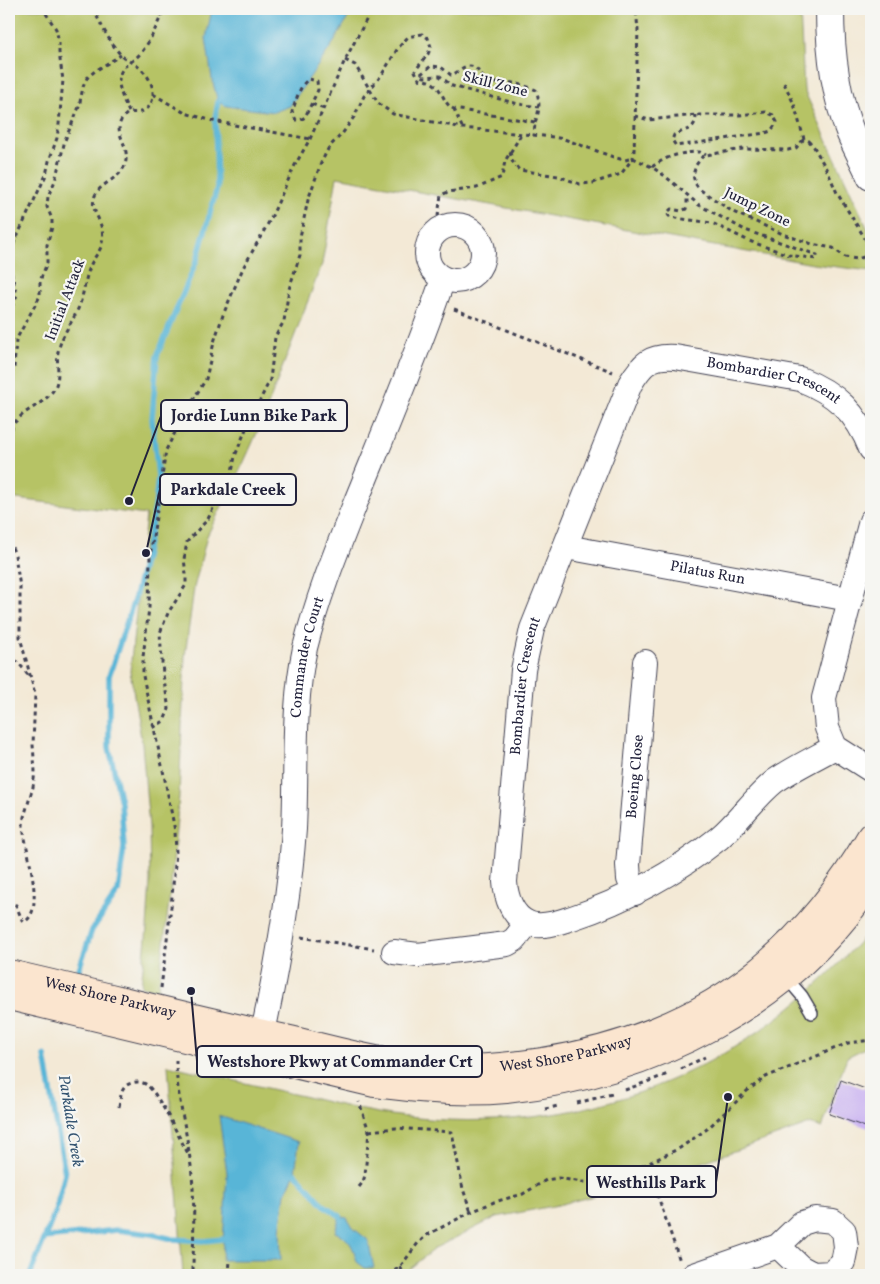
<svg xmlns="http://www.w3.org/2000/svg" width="880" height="1284" font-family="Vollkorn,serif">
<rect width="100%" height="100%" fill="#f6f6f2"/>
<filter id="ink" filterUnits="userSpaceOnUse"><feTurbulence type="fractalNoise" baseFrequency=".02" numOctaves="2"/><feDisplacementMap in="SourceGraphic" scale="10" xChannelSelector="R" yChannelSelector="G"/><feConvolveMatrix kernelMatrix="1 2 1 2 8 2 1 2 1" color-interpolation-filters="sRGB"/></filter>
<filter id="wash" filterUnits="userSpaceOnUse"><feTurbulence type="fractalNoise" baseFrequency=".0096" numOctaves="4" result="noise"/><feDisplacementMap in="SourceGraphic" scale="20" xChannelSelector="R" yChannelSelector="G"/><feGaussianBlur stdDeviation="1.12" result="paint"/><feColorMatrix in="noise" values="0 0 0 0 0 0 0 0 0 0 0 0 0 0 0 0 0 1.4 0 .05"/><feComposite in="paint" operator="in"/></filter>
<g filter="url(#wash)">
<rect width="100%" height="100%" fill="#f3e9d6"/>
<path fill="#b6c365" stroke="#6c7250" d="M11,9H800L804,90L871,236V271L813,264L337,177L322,264L260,426L243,464L207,536L194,588L185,656L179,796L171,886L158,990L141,986L147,928L150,880L149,827L142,744L130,671L146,515L9,498V29Z
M871,928V1045L847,1057L822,1128L810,1124L641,1184L558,1205L497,1217L435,1248L402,1275H183L168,1065C215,1076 261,1087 307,1097C344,1106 380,1115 417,1118C598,1135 755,1066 871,928Z"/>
<path fill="#59b5d7" stroke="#3e6c89" d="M212,9H353L334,42L290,106L274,112L226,106L218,102L212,79L206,38Z
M219,1116L299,1142L295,1173L285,1194L280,1231L281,1260H222L227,1173Z
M340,1216L347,1218L353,1228L368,1240L374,1268H365L357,1262C354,1248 350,1238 335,1232Z"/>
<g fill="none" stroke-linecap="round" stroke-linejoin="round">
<path stroke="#59b5d7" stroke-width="5.5" d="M79,969L92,930L118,892L124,847L121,803L109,747V676L135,597L146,553L155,507L158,477L152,419L157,356L197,260L217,188L215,118L218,102
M295,1173L324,1205L340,1216
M44,1238L117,1230L151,1234L173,1239L204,1241L223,1239
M30,1275L55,1212L65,1174L45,1056"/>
</g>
<g id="blocks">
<path fill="#c3a8f1" d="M841,1080L871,1091V1129L829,1114Z"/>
</g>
</g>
<g filter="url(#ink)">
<use href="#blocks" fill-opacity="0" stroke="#414052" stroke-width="1"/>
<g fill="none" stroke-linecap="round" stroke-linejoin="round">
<defs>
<path id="service" d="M784,975L802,996L812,1013"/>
<g id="minor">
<circle cx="455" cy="253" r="28"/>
<path d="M871,521L824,698L827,728L835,747L871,770"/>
<path id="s1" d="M566,547L849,599"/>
<path id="s2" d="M835,747C815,758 794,768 775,781C754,798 739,821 719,838C675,873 626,900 572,918C560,922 541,929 528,923C512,916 506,897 505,882L523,670L532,629L630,384C642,364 650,355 675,357L800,379C836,393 857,413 871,449"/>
<path id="s3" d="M635,893L629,879L628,865L645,662"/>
<path d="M394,952L418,955L507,944L514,940L528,923"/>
<path id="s4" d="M259,1051C275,978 289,904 294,829C297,768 292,708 305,648C317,599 336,552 355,504C385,430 417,355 443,279"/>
<path d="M694,1275L778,1246L802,1223L815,1219L833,1221L844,1231L846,1247L843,1262L831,1273L813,1274L800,1267L778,1246"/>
</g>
<path id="tertiary" d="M830,9C830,50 835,95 851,134C857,148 865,162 871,176"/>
<g id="secondary">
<path id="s5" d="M9,974C101,995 193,1019 285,1039C329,1049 373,1062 417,1067C458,1072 501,1068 542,1062C620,1050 699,1021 761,970C806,933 842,887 871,837"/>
<path d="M9,996L374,1083C418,1089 462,1093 506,1089C649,1074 792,1004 871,880"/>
</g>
</defs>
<use href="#service" stroke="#414052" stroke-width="14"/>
<use href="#minor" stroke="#414052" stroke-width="26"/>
<use href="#tertiary" stroke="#414052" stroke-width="30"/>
<use href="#secondary" stroke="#414052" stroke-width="30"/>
<path stroke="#414052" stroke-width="3" stroke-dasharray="4 4" stroke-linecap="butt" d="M93,9C101,24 109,42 121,55C128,62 137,64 143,71C159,87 157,117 129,112
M345,60L355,65L378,103L393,114L463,128L553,137L564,139L616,158L625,160L633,158L652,167L665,176L699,205L745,230L817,255V259L789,255L749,241L712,223L676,218L669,216L667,213L671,209L681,211L686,209L687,205V196
M309,79L317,81L318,90L305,117L302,119L296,120L292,112C296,102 299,85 309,79Z
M784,83L794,104L804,139L809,141L814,147L828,172L837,193L866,240L869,253L867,256L857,259L845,257L833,248L812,244L783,234L733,212L699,189L695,183L693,175L696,165L702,157L706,155L743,149L788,150L796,148L804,139
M153,94L185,113L213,121L310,139
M312,104L324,109
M454,109L462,127
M129,112C124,101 114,82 122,70C126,64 135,60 140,54C151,41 157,25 164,9
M635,116L649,120L696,115H739L766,112L773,115L777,122L771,131L765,133L676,146L672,140L674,135C685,129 696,131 696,115
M535,122C540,111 540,101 536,90C527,86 516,83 505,82C500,82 495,84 489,82C480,79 479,65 469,66C462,66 458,73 451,75L441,67L431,66L421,74L420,75L424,77L440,76L452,86L518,104L539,107
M510,152L512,161L519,170L558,176L580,184L593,183L621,174L633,158L634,151L638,30L636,9
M652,167C666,156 683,152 700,152L706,155
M438,216L441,195L448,192L477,188L502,177L505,161L521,135
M454,309L613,372
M9,314L17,295L11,271V257L14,243L46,175L49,161L57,138L59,124L63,80L59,53V42L56,29L43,9
M9,352L15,347
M9,383L14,368L16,340L40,296V281L47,263V245L52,227V219L47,207L48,196L55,181L65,140L79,107L83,87L87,78L95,71L121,55
M9,438C11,433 12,425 16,421C27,408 45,404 54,389C61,378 56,364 58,352C62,334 70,326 77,311C84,297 84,281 90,267C92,260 98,254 101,247C108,223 90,214 94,199C97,182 124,180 126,160C129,140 107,129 129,112
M9,540L15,555L20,587V637L35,694L33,745L35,771L33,787L24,817L23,825C24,845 47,911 24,922L22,920L16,905L9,903
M9,654L22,667L30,678
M153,728L164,721L169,709L163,675L160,633L168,613L186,585V574L184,559L187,542L194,534L208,519L218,498L230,483L235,456L248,424L270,380L275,337L284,321L289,289L300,255V237L308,200L321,163L329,147L342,134L354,117L364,96L381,76L398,48L408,37L422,34L428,38L431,47L428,54L415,71L419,79C423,80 427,80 431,82C443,88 443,105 454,109L535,122L534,136
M301,937L374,949
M161,988L171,907L176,853L175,831L165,780L143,676V657L149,608L150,557L166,450L186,411L206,379L214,342L223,315L243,268L270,220L295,165L310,139L345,60L372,9
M176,1060C176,1094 186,1126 190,1159C196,1198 193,1237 193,1275
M681,1069L705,1057
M625,1090L668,1074
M577,1103L612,1094
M119,1107C121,1097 120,1086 132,1083C137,1081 143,1082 147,1085C160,1096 179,1138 189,1155
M545,1109L558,1106
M369,1131L396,1128L452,1132L463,1189L471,1212
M647,1164L680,1261
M359,1187L363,1182L365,1175L369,1131L359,1102
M400,1267L405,1275
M229,1275L230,1260
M388,1275L400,1267L418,1243L427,1235L471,1212L494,1202L523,1194L546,1180L558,1178L582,1182H595L612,1178L647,1164L680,1148L707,1129L732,1106L747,1091L766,1077L848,1043L871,1040"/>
<use href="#service" stroke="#fff" stroke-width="11"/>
<use href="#minor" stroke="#fff" stroke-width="24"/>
<use href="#tertiary" stroke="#fff" stroke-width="28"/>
<use href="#secondary" stroke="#fbe5cf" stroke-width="28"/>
</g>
</g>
<g text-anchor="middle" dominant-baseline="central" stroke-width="4.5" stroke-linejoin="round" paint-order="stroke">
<g font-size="15" fill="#22223b" stroke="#f6f6f2">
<text transform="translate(495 85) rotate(14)">Skill Zone</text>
<text transform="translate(757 208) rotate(26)">Jump Zone</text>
<text transform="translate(66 300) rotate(-69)">Initial Attack</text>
<text stroke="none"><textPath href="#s2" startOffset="1089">Bombardier Crescent</textPath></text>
<text stroke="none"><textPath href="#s1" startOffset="144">Pilatus Run</textPath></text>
<text stroke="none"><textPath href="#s4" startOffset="398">Commander Court</textPath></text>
<text stroke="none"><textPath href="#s2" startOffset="609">Bombardier Crescent</textPath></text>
<text stroke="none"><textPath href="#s3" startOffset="118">Boeing Close</textPath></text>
<text stroke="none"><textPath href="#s5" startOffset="104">West Shore Parkway</textPath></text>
<text stroke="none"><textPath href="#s5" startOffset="569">West Shore Parkway</textPath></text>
</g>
<g font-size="16" font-style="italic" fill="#355572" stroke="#f6f6f2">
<text transform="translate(70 1121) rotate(81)">Parkdale Creek</text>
</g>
</g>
<path fill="none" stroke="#22223b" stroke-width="2" d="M129 501L161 416M146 553L160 489M191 991L197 1061M728 1097L716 1182"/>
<g fill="#22223b" stroke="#f6f6f2" stroke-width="2">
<circle cx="129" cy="501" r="5"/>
<circle cx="146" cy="553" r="5"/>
<circle cx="191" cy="991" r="5"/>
<circle cx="728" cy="1097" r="5"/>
</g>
<g fill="#f6f6f2" stroke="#22223b" stroke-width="2">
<rect x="161" y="400" width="186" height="31" rx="5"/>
<rect x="160" y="474" width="136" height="31" rx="5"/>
<rect x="197" y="1046" width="285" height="31" rx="5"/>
<rect x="587" y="1166" width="129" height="31" rx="5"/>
</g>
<g font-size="16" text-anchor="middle" font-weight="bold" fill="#22223b">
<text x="254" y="421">Jordie Lunn Bike Park</text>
<text x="228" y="495">Parkdale Creek</text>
<text x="340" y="1067">Westshore Pkwy at Commander Crt</text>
<text x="651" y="1188">Westhills Park</text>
</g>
<rect width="880" height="1284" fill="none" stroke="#f6f6f2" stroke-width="30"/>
</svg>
